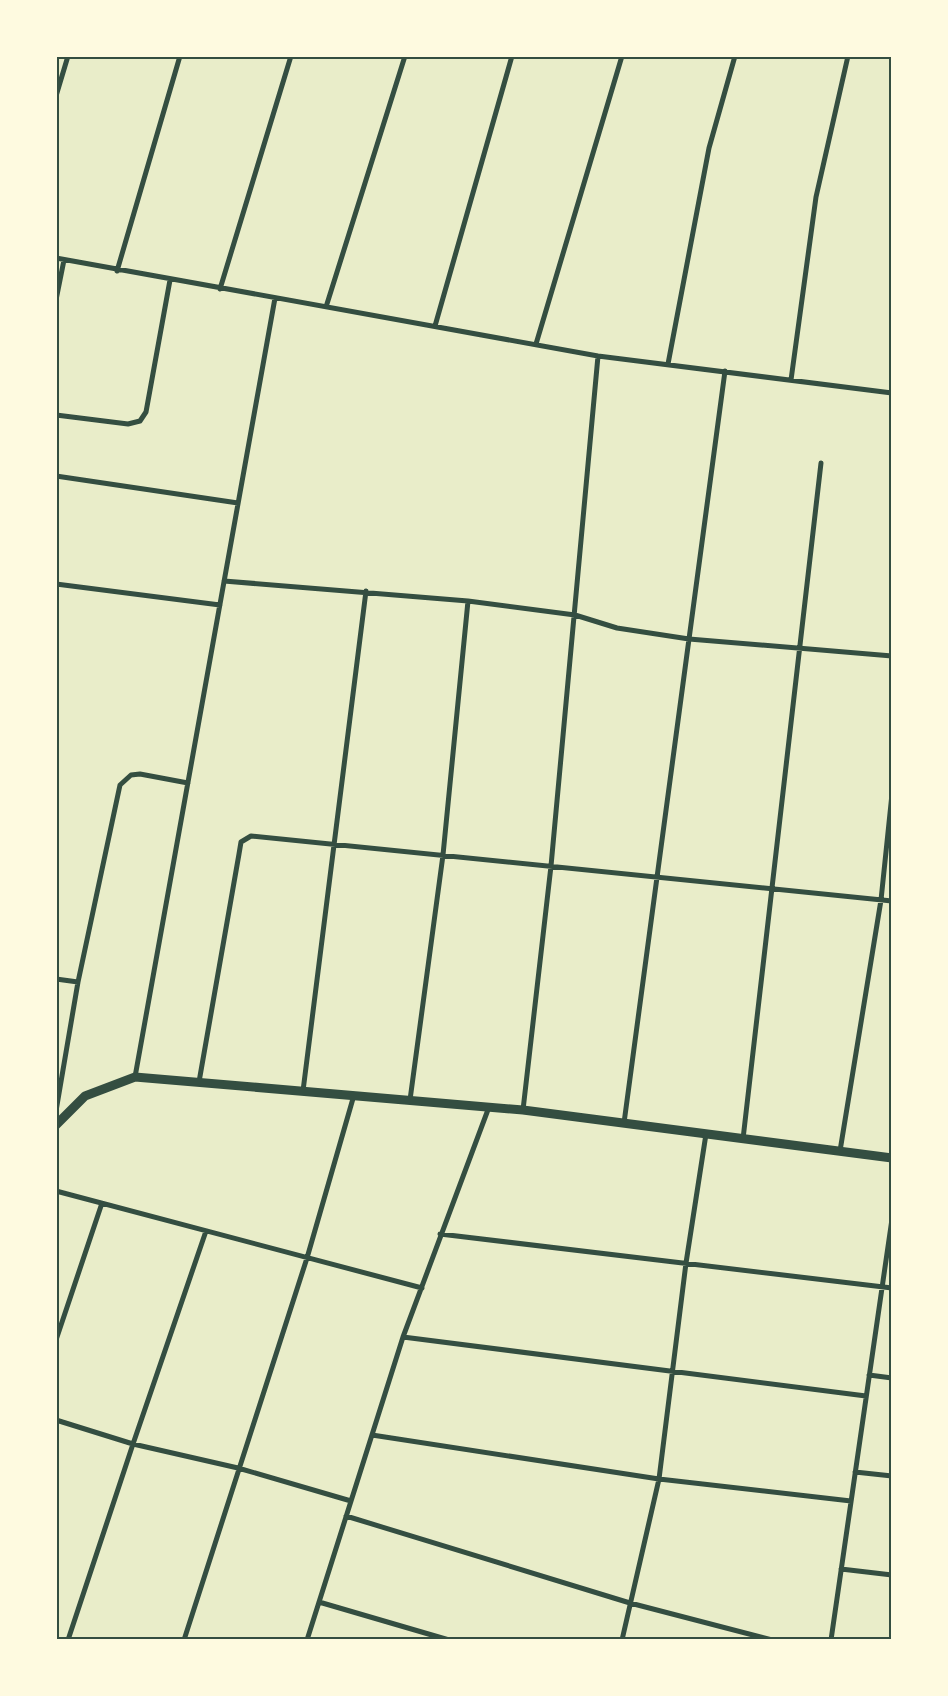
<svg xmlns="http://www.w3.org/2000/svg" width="948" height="1696" font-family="'Open Sans',sans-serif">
<rect width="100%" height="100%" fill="#e9edc9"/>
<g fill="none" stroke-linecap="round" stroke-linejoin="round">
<path stroke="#344e41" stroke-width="5" d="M56,96L68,56
M56,258L598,356L892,393
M117,271L180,56
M220,289L291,56
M56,300L64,260
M326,307L405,56
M435,326L512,56
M536,344L622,56
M668,364L709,148L735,56
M791,380L816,197L848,56
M56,415L128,424L140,421L146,412L170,280
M56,476L238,503
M224,581L468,601L575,615L617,628L689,639L892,656
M56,584L220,605
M56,979L78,982
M135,1077L275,298
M199,1082L239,854L241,842L251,836L892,901
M303,1091L366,591
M410,1100L443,855L468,601
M523,1110L551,866L598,356
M56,1111L78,982L120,785L131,775L140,774L188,783
M624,1123L725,371
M743,1139L821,463
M840,1151L881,900L892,794
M56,1191L422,1288
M440,1234L892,1288
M403,1337L866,1396
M56,1340L102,1203
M869,1375L892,1378
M56,1420L133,1444L238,1468L351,1501
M372,1435L659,1479L851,1501
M855,1472L892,1476
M346,1516L630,1603L772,1640
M841,1569L892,1575
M319,1602L449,1640
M68,1640L133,1444L206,1231
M184,1640L307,1258L354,1095
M307,1640L403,1337L489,1107
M622,1640L659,1479L686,1263L706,1134
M831,1640L892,1219"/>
<path stroke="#344e41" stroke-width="9" d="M56,1125L85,1096L135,1077L523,1110L892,1158"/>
</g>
<rect width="948" height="1696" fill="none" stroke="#fefae0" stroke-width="115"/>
<rect x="58" y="58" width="832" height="1580" fill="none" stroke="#344e41" stroke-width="2"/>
</svg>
